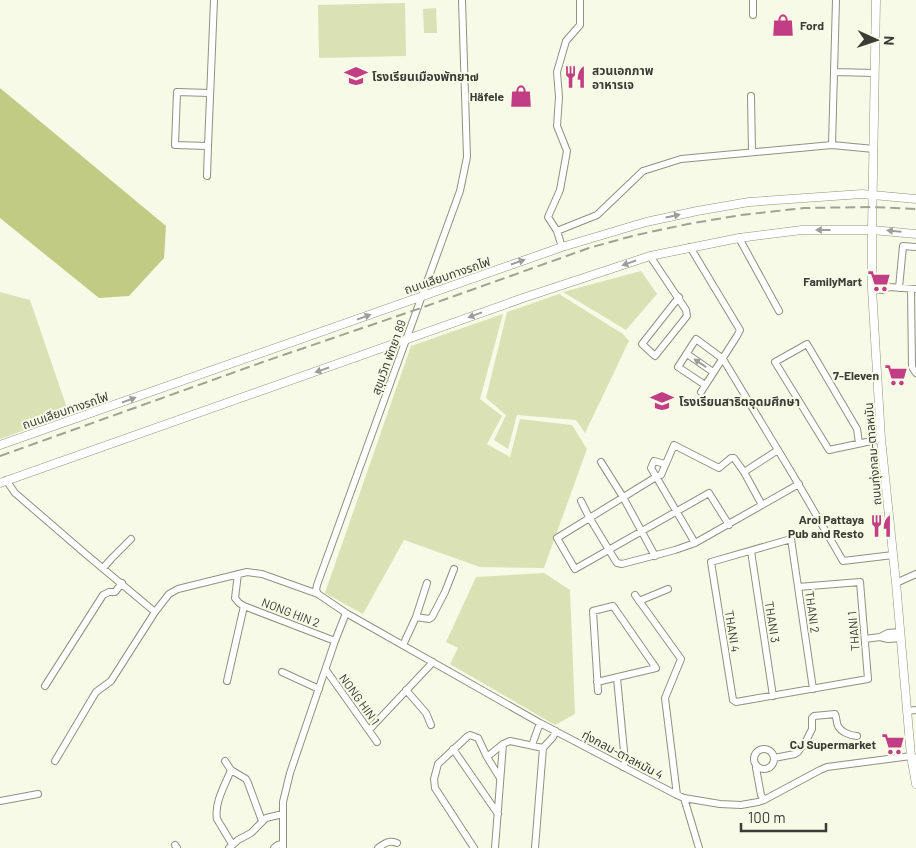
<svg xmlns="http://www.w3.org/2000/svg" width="916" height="848" font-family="Barlow,'Noto Sans Thai',sans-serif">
<rect width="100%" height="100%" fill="#f7fae6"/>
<path fill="#dae1b4" d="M405,3L406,56L319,58L318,5Z
M436,8L437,33H424L423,9Z
M641,271L657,294L626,330L563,292Z
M0,292L30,300L69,414L0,439Z
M559,294L623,334L629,341L585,433L576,420L517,415L508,449L494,440L506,415L486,398L507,312Z
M503,314L480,399L502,416L487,444L510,457L520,419L572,425L587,449L544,568L480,567L404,540L363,614L325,593L411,346Z
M544,573L570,590L575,714L555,725L450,664L458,648L446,642L476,577Z"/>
<path fill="#c2cb84" d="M0,88L166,226L164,258L129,296L99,298L0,218Z"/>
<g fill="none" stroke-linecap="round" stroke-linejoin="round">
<defs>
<path id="minor" d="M462,0L467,157L460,191L317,585L316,590L318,594L346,613L540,723L677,795L684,798L720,804L741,805L758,802L764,800L820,770L827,767L911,756L916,758
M753,15V0
M834,72L875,73
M210,93L177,92L175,145L208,146L214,0
M751,96L752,152
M832,145L836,0
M207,176L208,146
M557,231L548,217L560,190L567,151L557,126L559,97L557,72L566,41L580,25V0
M739,238L779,311
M562,247L557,231L597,215L643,171L681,159L832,145L874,149
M690,247L740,330L737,336L701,392
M650,256L686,310L687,316L655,356L642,344L679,297
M872,284H883L889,287L916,289
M899,288L903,246L916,247
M872,289L883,290L889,287
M911,289L912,367L916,373
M687,354L713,372
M705,385L678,367L696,339L723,359L793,475L843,561L893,555
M859,443L857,429L807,344L775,362L829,450L881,439
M601,462L623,497L655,556
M665,464L654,461L651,468L695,543
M744,472L778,450
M6,480L15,493L88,556L155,612
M581,501L589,517L615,560L617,563L622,564L675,550L695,543L799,484
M729,525L709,493L575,569L557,538L656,477L661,475L674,445L719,468L731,458H734L744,472L762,505
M751,551L773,696
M103,568L112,558L131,539
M238,574L235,598L239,603L244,606L335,641
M896,583L916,574
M798,587L860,582L868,679L736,702L733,700L711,562L791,539L813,689
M635,595L681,659L665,698L677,795
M639,601L668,589
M416,617L427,583
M880,637L888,633L900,632
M865,639L880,637L888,639L901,638
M403,645L416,617L429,619L432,617L445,592L454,569
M326,670L377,742
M282,672L319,689
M617,678L625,762L623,767
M227,681L244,606
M597,682L656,668L613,606L593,611L598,691
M45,686L103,595L109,592H115L122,583
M406,690L426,713L431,725
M907,711L916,710
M369,730L433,662
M532,745L540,723
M453,749L498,814
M754 759a10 10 0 1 1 20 0a10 10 0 1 1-20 0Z
M487,757L503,744L510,741L543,748
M774,758L795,754L798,752L806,741L812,729V718L814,716L835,714C837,718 836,722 838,726C841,732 851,736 857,736
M55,761L96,692L111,681L155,612L169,594L178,589L247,572L262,574L318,594
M225,761L231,770L246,779L248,783L262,821
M757,766L756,768L761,795L764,800
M231,770C225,785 214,803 217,819L232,844
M684,798L699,848
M0,801L38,794
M175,845L177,848
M229,848L238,840L251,833L266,818L283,814
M274,848L278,845L282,844
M283,848V802L290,773L335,641L346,613
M378,848C385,843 388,840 397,843
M474,848L435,788L434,779L438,764L468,736L470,735L478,738L487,757L500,778
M495,848L503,744
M535,848L543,748L553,737L556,731"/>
<path id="tertiary" d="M876,0L872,230V289L881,439L896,583L911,756L916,784
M0,445L562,247L646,222L697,211L749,202L862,194L916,199
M0,483L526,297L650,256L739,238L802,230H872L916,234"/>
</defs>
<use href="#minor" stroke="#8f927f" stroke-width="8"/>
<use href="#tertiary" stroke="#8f927f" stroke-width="9"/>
<use href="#minor" stroke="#fff" stroke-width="6"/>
<use href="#tertiary" stroke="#fff" stroke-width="8"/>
<path stroke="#a0a294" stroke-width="2" stroke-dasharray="10 5" stroke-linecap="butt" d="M0,456L263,362L418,309L589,248L636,235L688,224L741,215L804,208L872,207L916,209"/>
</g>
<defs><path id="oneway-solid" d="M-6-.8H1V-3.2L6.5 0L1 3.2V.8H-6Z" transform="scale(1.25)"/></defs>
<g fill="#9d9e9a">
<use href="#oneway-solid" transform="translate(673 216) rotate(-12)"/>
<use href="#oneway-solid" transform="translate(823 230) rotate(180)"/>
<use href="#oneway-solid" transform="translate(894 231) rotate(-175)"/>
<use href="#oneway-solid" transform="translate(518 262) rotate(-19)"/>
<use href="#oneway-solid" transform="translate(629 263) rotate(161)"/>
<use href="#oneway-solid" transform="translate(475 315) rotate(160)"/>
<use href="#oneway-solid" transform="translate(364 317) rotate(-20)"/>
<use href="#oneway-solid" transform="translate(700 363) rotate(-146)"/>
<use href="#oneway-solid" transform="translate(322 370) rotate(161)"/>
<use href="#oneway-solid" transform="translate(129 400) rotate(-19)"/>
</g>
<defs>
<symbol id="shop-bare" viewBox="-9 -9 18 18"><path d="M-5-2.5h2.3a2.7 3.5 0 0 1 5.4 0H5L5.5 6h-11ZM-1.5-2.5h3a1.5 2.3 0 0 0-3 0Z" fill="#c13e84" stroke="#f7fae6" stroke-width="2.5" paint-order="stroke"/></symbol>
<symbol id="school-bare" viewBox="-9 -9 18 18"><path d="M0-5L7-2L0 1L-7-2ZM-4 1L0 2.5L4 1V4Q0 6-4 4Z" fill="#c13e84" stroke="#f7fae6" stroke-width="2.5" paint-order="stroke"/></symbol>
<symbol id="restaurant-bare" viewBox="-9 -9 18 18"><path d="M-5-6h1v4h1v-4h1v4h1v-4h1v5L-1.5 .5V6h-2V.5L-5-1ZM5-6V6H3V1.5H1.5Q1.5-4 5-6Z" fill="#c13e84" stroke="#f7fae6" stroke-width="2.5" paint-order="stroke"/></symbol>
<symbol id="supermarket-bare" viewBox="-9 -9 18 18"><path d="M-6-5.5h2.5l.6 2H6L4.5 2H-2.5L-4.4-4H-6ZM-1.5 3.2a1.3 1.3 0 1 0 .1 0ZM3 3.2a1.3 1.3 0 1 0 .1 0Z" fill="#c13e84" stroke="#f7fae6" stroke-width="2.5" paint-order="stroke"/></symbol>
</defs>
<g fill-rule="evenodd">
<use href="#shop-bare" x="767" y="9" width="32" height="32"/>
<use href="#school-bare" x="340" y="60" width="32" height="32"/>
<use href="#restaurant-bare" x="559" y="61" width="32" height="32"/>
<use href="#shop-bare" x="505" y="80" width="32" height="32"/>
<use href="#supermarket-bare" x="863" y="265" width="32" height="32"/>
<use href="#supermarket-bare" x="880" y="359" width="32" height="32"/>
<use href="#school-bare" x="646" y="385" width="32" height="32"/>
<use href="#restaurant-bare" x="865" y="510" width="32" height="32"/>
<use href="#supermarket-bare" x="877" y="728" width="32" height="32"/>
</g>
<g text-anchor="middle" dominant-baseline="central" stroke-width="4" stroke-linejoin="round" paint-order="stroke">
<g font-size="12" font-weight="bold" fill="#3b3c35" stroke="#f7fae6" text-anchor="end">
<text x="800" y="25" text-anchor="start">Ford</text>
<text x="592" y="70" text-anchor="start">สวนเอกภาพ<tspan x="592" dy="14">อาหารเจ</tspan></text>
<text x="372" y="76" text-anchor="start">โรงเรียนเมืองพัทยา๗</text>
<text x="504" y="96">Häfele</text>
<text x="862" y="281">FamilyMart</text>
<text x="879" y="375">7-Eleven</text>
<text x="679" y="401" text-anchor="start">โรงเรียนสาธิตอุดมศึกษา</text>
<text x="864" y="519">Aroi Pattaya<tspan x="864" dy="14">Pub and Resto</tspan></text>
<text x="876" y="744">CJ Supermarket</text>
</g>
<g font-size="12" fill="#3b3c35" stroke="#f7fae6">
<text transform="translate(447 275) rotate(-19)">ถนนเลียบทางรถไฟ</text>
<text transform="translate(388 357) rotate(-70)">สุขุมวิท พัทยา 89</text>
<text transform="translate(65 410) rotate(-19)">ถนนเลียบทางรถไฟ</text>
<text transform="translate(872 454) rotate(-95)">ถนนทุ่งกลม-ตาลหมัน</text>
<text transform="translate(291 612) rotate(21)">NONG HIN 2</text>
<text transform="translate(813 612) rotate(82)">THANI 2</text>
<text transform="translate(773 622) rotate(81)">THANI 3</text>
<text transform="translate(733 631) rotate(81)">THANI 4</text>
<text transform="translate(853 631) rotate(-95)">THANI 1</text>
<text transform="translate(360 699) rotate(54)">NONG HIN 1</text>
<text transform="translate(623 754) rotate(28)">ทุ่งกลม-ตาลหมัน 4</text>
</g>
</g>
<g transform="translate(876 40) rotate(93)" stroke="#f7fae6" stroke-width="4" paint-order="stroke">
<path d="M0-4L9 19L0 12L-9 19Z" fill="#3b3c35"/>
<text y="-8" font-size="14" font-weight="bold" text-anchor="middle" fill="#3b3c35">N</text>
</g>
<path d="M741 823v8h85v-8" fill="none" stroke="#3b3c35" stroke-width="2.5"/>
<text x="748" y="823" font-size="15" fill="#3b3c35" stroke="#f7fae6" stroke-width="4" paint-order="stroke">100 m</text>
</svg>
